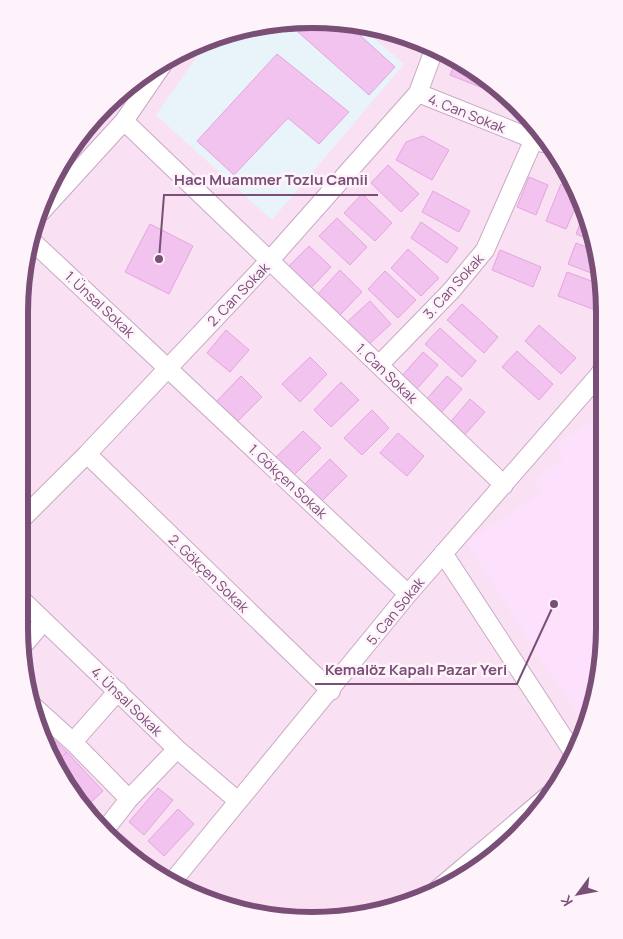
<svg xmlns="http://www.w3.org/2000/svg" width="623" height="939" font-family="Manrope,sans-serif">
<rect width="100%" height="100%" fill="#fdecf7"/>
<path fill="#f9e0f3" d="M293,19L406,34L505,92L574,182L604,293L602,666L574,757L531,821L458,881L387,910L293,920L200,898L133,860L68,790L34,721L19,627L21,273L49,182L92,118L182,49Z"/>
<path fill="#fce0fc" d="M603,413L602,666L584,725L466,543L540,494L534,481L564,458L556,444Z"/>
<path fill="#e8f4fa" d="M293,19L363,29L404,64L272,220L156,115L207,42Z"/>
<path fill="#f2c3ee" stroke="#e5a4e0" d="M309,22L351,27L395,67L369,95L298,32Z
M277,54L349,112L319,144L288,118L234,175L197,141Z
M455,63L483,79L480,87L450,75Z
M483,79L505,92L508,98L480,87Z
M423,136L449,150L432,180L396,160L406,142Z
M388,165L419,194L401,212L371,183Z
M529,177L548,185L536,215L517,207Z
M561,184L576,190L579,199L566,229L546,221Z
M433,191L470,211L459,232L422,212Z
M362,194L392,223L375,241L344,213Z
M583,216L590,240L576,234Z
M337,218L367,247L350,265L319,236Z
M421,222L458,248L447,263L411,238Z
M150,224L193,246L169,294L125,272Z
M576,243L592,249L599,276L568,264Z
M309,246L331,267L310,289L288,267Z
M408,249L439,278L421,296L391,268Z
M500,250L541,267L533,287L492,270Z
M340,270L362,292L339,316L317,295Z
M385,271L416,300L398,318L368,289Z
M567,272L602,285L603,313L558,296Z
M370,301L391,324L367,346L346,323Z
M462,304L498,337L484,353L447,320Z
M539,325L576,358L561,374L525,341Z
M440,328L476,361L462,377L425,344Z
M226,330L249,350L230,372L207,353Z
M517,351L553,384L539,400L502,367Z
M423,352L438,365L415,391L400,378Z
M310,357L327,374L300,402L282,384Z
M241,376L262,397L234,425L213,405Z
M447,376L462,389L439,415L424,402Z
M341,382L359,400L331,427L314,410Z
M470,399L485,412L462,438L448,425Z
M372,410L389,428L362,455L344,438Z
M303,431L321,448L293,476L275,458Z
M398,433L424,456L407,476L380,453Z
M330,459L347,476L319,504L302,487Z
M34,718L42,725L38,729L34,721Z
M50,736L67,752L55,764L44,742Z
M67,752L103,791L85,808L68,790L55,764Z
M158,788L173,800L144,835L129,822Z
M178,809L194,824L164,856L148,841Z
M121,834L156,865L151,870L133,860L115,840Z"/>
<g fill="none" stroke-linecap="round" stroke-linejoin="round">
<defs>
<path id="minor" d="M418,93L543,143
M124,121L504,485
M40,213L124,121L163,64
M31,240L408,594
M379,365L451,291L485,250L534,139
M87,454L331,691
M20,521L87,454L270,260L418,93L434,50
M443,553L575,755
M19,597L177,749L238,801
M22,647L44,621
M32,705L73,742L129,799
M73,742L118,691
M105,830L129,799L177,749
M172,882L408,594L599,375L603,368
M438,889L549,795"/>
</defs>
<use href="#minor" stroke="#c9a8c5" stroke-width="20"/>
<use href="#minor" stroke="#fff" stroke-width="18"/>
</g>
<g text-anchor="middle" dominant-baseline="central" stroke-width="5" stroke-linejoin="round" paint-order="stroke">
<g font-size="14" fill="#794e77" stroke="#fff3fb">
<text transform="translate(467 113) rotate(22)">4. Can Sokak</text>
<text transform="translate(453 286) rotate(-48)">3. Can Sokak</text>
<text transform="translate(238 294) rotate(-46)">2. Can Sokak</text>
<text transform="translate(100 304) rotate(43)">1. Ünsal Sokak</text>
<text transform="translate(387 373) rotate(44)">1. Can Sokak</text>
<text transform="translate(288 481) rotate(43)">1. Gökçen Sokak</text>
<text transform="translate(209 573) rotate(44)">2. Gökçen Sokak</text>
<text transform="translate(395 611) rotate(-51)">5. Can Sokak</text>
<text transform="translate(127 701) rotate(44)">4. Ünsal Sokak</text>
</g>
</g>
<path d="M0 0H623V939H0ZM312 28H312A284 284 0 0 1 596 312V628A284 284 0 0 1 312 912H312A284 284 0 0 1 28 628V312A284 284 0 0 1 312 28Z" fill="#fff3fb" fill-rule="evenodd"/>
<path fill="none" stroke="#794e77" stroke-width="6" d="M312 28H312A284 284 0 0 1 596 312V628A284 284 0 0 1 312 912H312A284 284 0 0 1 28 628V312A284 284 0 0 1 312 28Z"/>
<path fill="none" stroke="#794e77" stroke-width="2" d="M159 259L164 195H378M554 604L517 684H315"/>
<g fill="#794e77" stroke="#fff3fb" stroke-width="2">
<circle cx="159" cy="259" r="5"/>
<circle cx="554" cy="604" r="5"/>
</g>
<g font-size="15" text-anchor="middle" font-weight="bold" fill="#794e77" stroke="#fff3fb" stroke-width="5" stroke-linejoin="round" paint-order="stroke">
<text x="271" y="185">Hacı Muammer Tozlu Camii</text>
<text x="416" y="675">Kemalöz Kapalı Pazar Yeri</text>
</g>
<g transform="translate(578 894) rotate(238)" stroke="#fff3fb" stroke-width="4" paint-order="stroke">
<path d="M0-4L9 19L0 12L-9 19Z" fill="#794e77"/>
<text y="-8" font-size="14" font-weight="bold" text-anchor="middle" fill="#794e77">K</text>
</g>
</svg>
